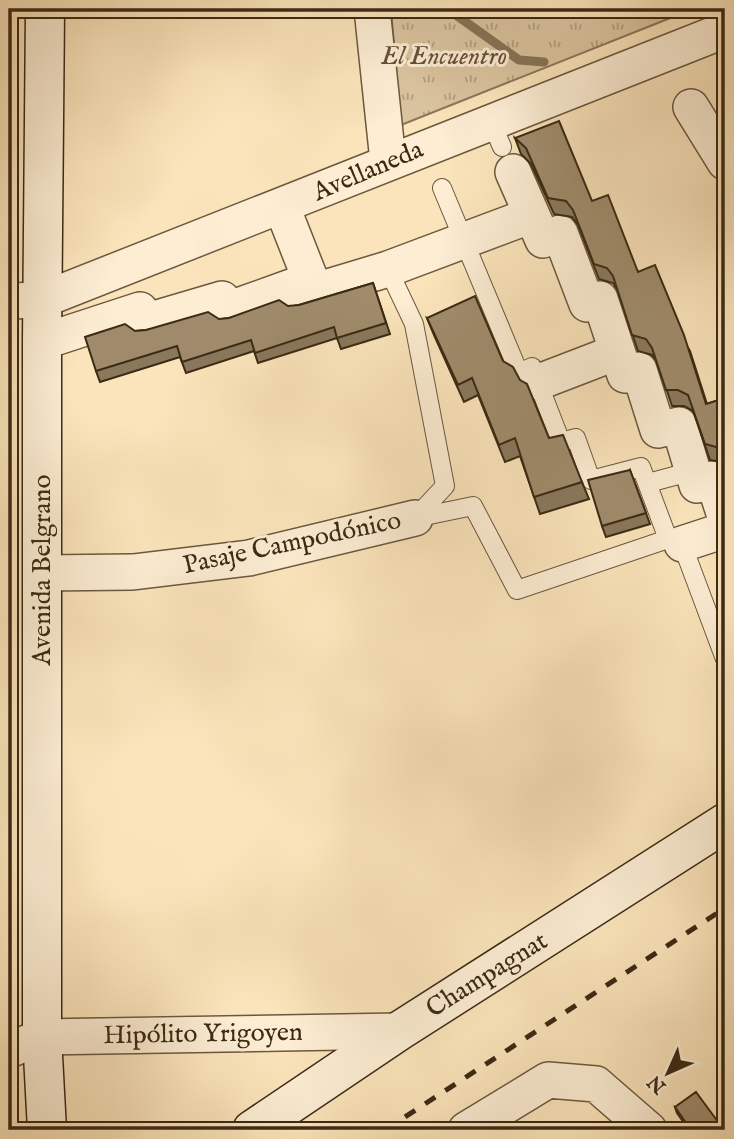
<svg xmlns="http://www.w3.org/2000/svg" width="734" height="1139" font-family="'IM FELL English',serif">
<defs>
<pattern id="grass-tufts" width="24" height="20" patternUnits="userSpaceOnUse" patternTransform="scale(1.75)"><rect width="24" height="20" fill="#dac49f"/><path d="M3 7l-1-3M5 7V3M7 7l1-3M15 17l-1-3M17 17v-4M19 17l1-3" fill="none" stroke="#b29f80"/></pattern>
</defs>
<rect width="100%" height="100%" fill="#fbe4bb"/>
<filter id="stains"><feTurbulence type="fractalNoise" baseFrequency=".00286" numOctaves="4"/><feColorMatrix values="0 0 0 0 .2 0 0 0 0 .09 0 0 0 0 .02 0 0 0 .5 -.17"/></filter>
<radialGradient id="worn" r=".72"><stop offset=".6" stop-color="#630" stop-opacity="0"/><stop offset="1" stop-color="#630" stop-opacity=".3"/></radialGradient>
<path fill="url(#grass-tufts)" stroke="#8a775a" stroke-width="2" d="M391,9H693L401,125Z"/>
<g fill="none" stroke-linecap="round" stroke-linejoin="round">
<path stroke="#877456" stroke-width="9" d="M453,9L456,15L519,60L544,62"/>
<defs>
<path id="lane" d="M491,121L502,147
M442,188L519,373L532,367L561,442L576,438L591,480L641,467L668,539
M388,269L414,324L445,486L415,518
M648,483L693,471
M415,518L473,506L517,590L668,539L682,544L725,659"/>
<path id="street" d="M372,9L388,161
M691,107L725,162
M513,172L543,240L560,233L587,304L600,299L625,375L639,370L658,430L679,425L697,485L713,479L725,516
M282,207L315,291L388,269L532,215
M9,301L42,300L725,30
M42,342L140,310L144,322L222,299L227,310L294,286L297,297L315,291
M539,382L617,352
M682,544L725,530
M42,573L133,572L249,558L415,518
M9,1050L42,1037L399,1031
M466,1130L548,1080L596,1084L649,1130"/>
<path id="secondary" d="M45,9L42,342V1037L47,1130
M252,1130L399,1031L725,823"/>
</defs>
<use href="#lane" stroke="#6b583e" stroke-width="20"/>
<use href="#street" stroke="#6b583e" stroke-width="38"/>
<use href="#secondary" stroke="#3b2a14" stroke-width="41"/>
<use href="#lane" stroke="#fcedd3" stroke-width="18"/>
<use href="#street" stroke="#fcedd3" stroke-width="35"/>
<use href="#secondary" stroke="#fcedd3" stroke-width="38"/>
<path stroke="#3b2a14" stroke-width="5" stroke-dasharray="12 12" stroke-linecap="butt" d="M385,1130L725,908"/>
</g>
<path fill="#89785c" stroke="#3b2a14" stroke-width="2" d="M515,138L592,201L690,351L707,404L725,398V463L710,460L693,411L684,406H672L657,361L652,355L638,351L618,291L613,283L599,279L578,225L572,217L554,214L531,164L521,154Z
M373,283L390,334L341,349L337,338L258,363L254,351L186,373L180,357L100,382L96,371L135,331L146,330L229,318L299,305Z
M427,318L503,361L549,438L582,482L589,499L540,514L520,456L505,462L478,395L464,402L434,335Z
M630,470L650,524L606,537L602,526Z
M675,1107L724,1130H689L677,1113Z"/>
<path fill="#9f8b6b" stroke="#3b2a14" stroke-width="2" d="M559,121L592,201L608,195L638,272L655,265L684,335L706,404L725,398V455L720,448L705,444L688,395L678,390H666L652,348L646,339L632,335L613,276L607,268L594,264L573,210L566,201L548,198L526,148L515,138Z
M373,283L386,323L337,338L334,327L255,353L251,340L182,362L177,346L96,371L85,337L125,324L135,331L146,330L208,312L219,319L229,318L279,300L288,306L299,305Z
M475,296L503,361L513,367L520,380L527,384L549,438L563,435L582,482L534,497L515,438L499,445L472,378L458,385L427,318Z
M630,470L646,513L602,526L588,480Z
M696,1092L724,1130H691L675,1107Z"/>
<g text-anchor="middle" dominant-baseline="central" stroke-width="6" stroke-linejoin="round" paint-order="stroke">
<g font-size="26" font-style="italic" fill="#635037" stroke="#fcedd3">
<text x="444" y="56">El Encuentro</text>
</g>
<g font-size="26" fill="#3b2a14" stroke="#fcedd3">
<text transform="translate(368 171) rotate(-23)">Avellaneda</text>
<text transform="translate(292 543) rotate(-12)">Pasaje Campodónico</text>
<text transform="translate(42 570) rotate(-90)">Avenida Belgrano</text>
<text transform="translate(487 975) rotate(-32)">Champagnat</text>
<text transform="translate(203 1034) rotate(-1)">Hipólito Yrigoyen</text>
</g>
</g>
<rect width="734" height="1139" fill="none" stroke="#fbe4bb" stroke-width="35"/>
<rect x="10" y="10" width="713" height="1118" fill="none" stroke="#3b2a14" stroke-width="3.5"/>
<rect x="18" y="18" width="699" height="1104" fill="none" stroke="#3b2a14" stroke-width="2"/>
<g transform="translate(668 1073) rotate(225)" stroke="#fcedd3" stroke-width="5" paint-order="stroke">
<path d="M0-5L12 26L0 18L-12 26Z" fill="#3b2a14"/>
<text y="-10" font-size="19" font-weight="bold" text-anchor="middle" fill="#3b2a14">N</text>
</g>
<rect width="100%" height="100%" filter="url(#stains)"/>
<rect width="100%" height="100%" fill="url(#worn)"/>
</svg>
